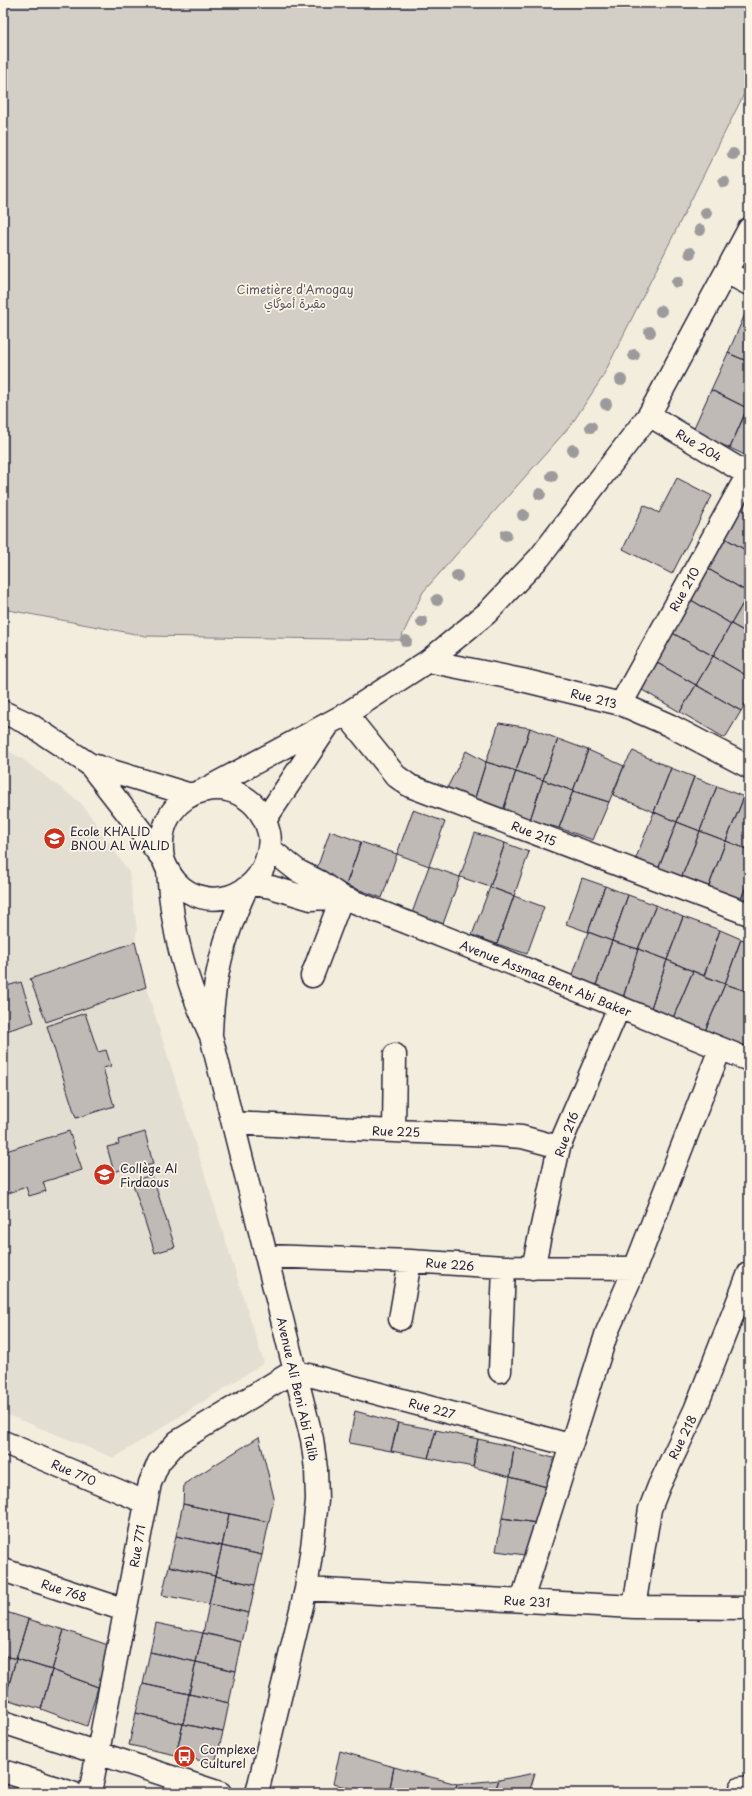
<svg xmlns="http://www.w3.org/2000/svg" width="752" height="1796" font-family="'Playpen Sans','Playpen Sans Arabic',sans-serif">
<rect width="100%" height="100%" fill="#f3edde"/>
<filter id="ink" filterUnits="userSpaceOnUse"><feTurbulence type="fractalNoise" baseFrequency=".025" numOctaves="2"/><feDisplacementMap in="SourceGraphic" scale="8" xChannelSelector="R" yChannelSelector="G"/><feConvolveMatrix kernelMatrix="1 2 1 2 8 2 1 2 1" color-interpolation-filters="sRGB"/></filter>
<g filter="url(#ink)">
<path fill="#e3ded2" d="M3,748L24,760L82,804L129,872L137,930L135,942L146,987L264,1363L114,1458L3,1413Z"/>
<path fill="#d4cfc6" stroke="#7b7880" d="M3,3H749V84L602,378L571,425L423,592L400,640L146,636L3,609Z"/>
<path fill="#bfbab6" stroke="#22223b" d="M746,312L749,314V362L728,353Z
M728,353L749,362V405L747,408L711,390Z
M711,390L747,408L730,448L692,432Z
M749,405V457L730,448Z
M677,478L712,496L672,574L623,549L644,505L659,513Z
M740,508L749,513V552L723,537Z
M723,537L749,552V593L705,567Z
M705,567L749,593L731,624L688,598Z
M749,593V634L731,624Z
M688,598L731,624L713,656L669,631Z
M731,624L749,634V677L713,656Z
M669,631L713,656L696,685L652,660Z
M713,656L749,677V697L741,711L696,685Z
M652,660L696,685L680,712L637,687Z
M696,685L741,711L725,738L680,712Z
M499,723L530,728L516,771L486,762Z
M530,728L558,739L543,780L516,771Z
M558,739L588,750L573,791L543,780Z
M588,750L624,766L609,802L573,791Z
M466,751L486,762L474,801L445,792Z
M633,751L671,768L654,812L613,795L624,766Z
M486,762L516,771L503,811L474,801Z
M671,768L694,777L677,822L654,812Z
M516,771L543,780L530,820L503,811Z
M694,777L717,786L700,831L677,822Z
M543,780L573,791L559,828L530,820Z
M717,786L744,797L726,841L700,831Z
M573,791L609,802L593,840L559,828Z
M744,797L749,799V850L726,841Z
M413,810L445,822L429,866L397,854Z
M654,812L677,822L657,872L634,863Z
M677,822L700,831L680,881L657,872Z
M330,831L361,842L346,885L315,874Z
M700,831L726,841L707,891L680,881Z
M475,833L505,843L490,887L460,877Z
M726,841L749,850V879L739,904L707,891Z
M361,842L397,854L382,898L346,885Z
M505,843L529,852L514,896L490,887Z
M429,866L460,877L443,924L412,913Z
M582,878L605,886L588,932L566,924Z
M749,879V908L739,904Z
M605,886L628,895L612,941L588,932Z
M490,887L514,896L497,944L472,935Z
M628,895L656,905L638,949L612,941Z
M514,896L544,907L527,954L497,944Z
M656,905L683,917L667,960L638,949Z
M683,917L720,930L704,976L667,960Z
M720,930L741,939L725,984L704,976Z
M588,932L612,941L595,988L571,980Z
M741,939L749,941V992L725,984Z
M612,941L638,949L623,998L595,988Z
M135,942L146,987L46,1022L30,979Z
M638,949L667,960L651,1008L623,998Z
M667,960L693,971L673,1018L651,1008Z
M693,971L725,984L705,1031L673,1018Z
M21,982L34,1022L3,1032V987Z
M725,984L749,992V1040L746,1049L705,1031Z
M85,1013L98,1052L106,1050L111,1066L103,1068L114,1106L76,1118L47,1026Z
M69,1131L82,1170L43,1182L46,1191L29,1196L26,1187L3,1195V1152Z
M145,1132L153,1164L127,1171L126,1168L114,1172L107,1147L119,1144L118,1140Z
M152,1175L175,1247L155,1253L132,1181Z
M355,1411L398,1423L391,1451L349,1443Z
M398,1423L436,1430L428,1458L391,1451Z
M436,1430L478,1439L473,1467L428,1458Z
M259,1437L274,1498L269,1522L183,1504L184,1484Z
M478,1439L514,1447L510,1477L473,1467Z
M514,1447L564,1461L554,1489L510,1477Z
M510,1477L554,1489L537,1523L502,1518Z
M183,1504L229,1514L222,1546L176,1536Z
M229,1514L269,1522L262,1555L222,1546Z
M502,1518L537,1523L525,1555L496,1551Z
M176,1536L222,1546L215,1576L169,1566Z
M222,1546L262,1555L255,1585L215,1576Z
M169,1566L215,1576L209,1604L162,1595Z
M215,1576L255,1585L249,1613L209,1604Z
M209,1604L249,1613L242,1642L203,1633Z
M3,1611L28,1619L16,1659L3,1655Z
M28,1619L64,1630L52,1670L16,1659Z
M156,1623L203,1633L196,1662L150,1652Z
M64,1630L111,1646L98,1687L52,1670Z
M203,1633L242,1642L236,1671L196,1662Z
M150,1652L196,1662L189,1694L143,1684Z
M3,1655L16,1659L5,1699L3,1698Z
M16,1659L52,1670L41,1709L5,1699Z
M196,1662L236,1671L229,1703L189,1694Z
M52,1670L98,1687L87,1726L41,1709Z
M143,1684L189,1694L183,1724L136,1713Z
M189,1694L229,1703L223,1732L183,1724Z
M136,1713L183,1724L176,1755L129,1745Z
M183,1724L223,1732L215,1764L176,1755Z
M340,1751L394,1767L389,1793H373L333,1784Z
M394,1767L457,1784L454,1793H389Z
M535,1773L529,1793H494L499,1780Z
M499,1780L494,1793H454L457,1784Z"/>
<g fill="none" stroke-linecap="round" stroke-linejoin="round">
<defs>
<path id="minor" d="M726,272L749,284
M649,415L749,475
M428,661L522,680L621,704L669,725L749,767
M621,704L748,474
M3,712L29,724L89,764L191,795
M346,714L396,776L410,786L749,914
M89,764L163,859C166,867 170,875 176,882C206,914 257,897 267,857C269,849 271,841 269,833C251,762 150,782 163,859
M204,790L346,714L428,661L487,613L540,557L649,415L749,229
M265,820L327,727
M270,849L298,871L320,882L342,897L523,968L749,1060
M168,871C172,933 185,979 211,1036L312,1439L316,1469L317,1500L313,1540L306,1589L257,1793
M252,884L271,887L311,899L342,897
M312,976L342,897
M211,1033C213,978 223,939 246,889
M233,1123L394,1131L495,1135L522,1137L559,1147
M394,1131L395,1055
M266,1256L410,1261L504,1267L635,1268
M533,1268L559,1147L619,1007
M400,1319L410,1261
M500,1371L504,1267
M3,1442L145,1502
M3,1570L125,1610
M306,1589L634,1607L749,1608
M522,1600L607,1332L635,1268L720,1049
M634,1607L650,1509L659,1486L695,1410L749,1273
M3,1722L220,1793
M3,1771L72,1793
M741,1788L749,1789
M90,1793L150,1483L159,1462L177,1442L294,1371L570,1445"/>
</defs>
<use href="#minor" stroke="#22223b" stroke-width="25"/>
<use href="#minor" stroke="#fcf5e5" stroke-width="22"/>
</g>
<g fill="#9d9a9b">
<circle cx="733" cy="154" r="6"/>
<circle cx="724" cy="182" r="6"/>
<circle cx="706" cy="213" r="6"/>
<circle cx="700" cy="230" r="6"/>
<circle cx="690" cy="253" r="6"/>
<circle cx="677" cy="282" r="6"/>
<circle cx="661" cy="311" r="6"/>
<circle cx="650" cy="332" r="6"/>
<circle cx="634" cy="355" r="6"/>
<circle cx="621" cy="380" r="6"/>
<circle cx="606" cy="404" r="6"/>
<circle cx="591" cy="427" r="6"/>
<circle cx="573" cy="450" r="6"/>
<circle cx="552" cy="476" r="6"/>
<circle cx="540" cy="494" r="6"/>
<circle cx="523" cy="515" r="6"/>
<circle cx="506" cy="535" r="6"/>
<circle cx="457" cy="576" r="6"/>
<circle cx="437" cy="600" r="6"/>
<circle cx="422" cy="622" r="6"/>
<circle cx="406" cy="641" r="6"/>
</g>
</g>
<defs>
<symbol id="school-disc" viewBox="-11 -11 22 22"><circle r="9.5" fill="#c8321e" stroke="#fcf5e5"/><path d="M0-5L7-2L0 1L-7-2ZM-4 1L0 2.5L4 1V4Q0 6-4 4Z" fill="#fff"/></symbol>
<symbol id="bus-disc" viewBox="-11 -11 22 22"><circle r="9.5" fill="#c8321e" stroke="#fcf5e5"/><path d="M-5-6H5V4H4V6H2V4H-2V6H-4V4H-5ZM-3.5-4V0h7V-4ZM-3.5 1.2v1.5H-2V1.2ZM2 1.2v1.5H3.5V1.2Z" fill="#fff"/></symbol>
</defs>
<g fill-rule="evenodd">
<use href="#school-disc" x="42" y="826" width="25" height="25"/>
<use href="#school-disc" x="92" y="1162" width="25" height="25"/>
<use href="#bus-disc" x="172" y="1744" width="25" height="25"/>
</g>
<g text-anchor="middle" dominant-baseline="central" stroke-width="3.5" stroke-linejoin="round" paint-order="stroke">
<g font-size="12" fill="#575665" stroke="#fcf5e5">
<text x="295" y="289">Cimetière d'Amogay<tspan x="295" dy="14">مقبرة أموگاي</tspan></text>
</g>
<g font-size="12" fill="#22223b" stroke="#fcf5e5">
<text transform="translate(699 445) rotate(31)">Rue 204</text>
<text transform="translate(684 589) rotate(-61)">Rue 210</text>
<text transform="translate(594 698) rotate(14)">Rue 213</text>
<text transform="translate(534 833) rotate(21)">Rue 215</text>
<text transform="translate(546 978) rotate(22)">Avenue Assmaa Bent Abi Baker</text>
<text transform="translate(396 1131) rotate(2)">Rue 225</text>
<text transform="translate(566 1134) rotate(-70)">Rue 216</text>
<text transform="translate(450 1264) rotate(4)">Rue 226</text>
<text transform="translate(298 1389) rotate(77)">Avenue Ali Beni Abi Talib</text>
<text transform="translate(432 1408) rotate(15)">Rue 227</text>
<text transform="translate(682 1437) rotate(-64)">Rue 218</text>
<text transform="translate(74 1472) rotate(23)">Rue 770</text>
<text transform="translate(137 1546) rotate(-80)">Rue 771</text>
<text transform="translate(64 1590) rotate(18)">Rue 768</text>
<text transform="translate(527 1601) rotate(3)">Rue 231</text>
</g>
<g font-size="12" fill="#22223b" stroke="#fcf5e5" text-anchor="start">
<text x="70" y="831">Ecole KHALID<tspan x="70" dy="14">BNOU AL WALID</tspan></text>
<text x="120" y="1168">Collège Al<tspan x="120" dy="14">Firdaous</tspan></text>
<text x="200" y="1749">Complexe<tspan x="200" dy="14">Culturel</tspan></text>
</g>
</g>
<rect width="752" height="1796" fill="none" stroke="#fcf5e5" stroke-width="16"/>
<rect x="8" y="8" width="736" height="1780" fill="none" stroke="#22223b" stroke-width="1.5" filter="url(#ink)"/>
</svg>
